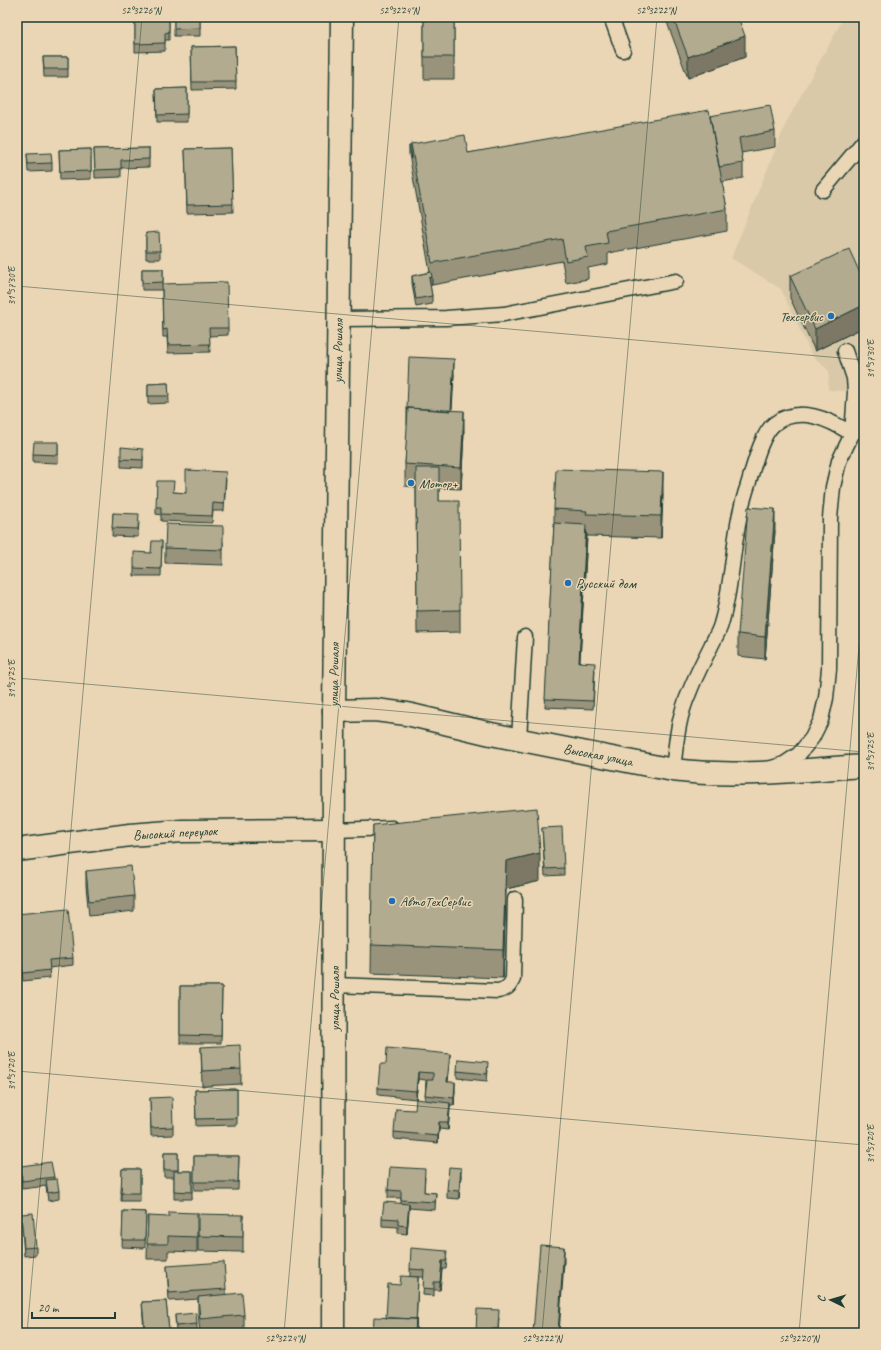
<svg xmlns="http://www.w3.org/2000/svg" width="881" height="1350" font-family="Caveat,sans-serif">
<rect width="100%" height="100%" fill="#ead6b4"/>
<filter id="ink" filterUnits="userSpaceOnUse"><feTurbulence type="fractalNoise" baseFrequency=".025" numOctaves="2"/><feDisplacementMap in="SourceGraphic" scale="8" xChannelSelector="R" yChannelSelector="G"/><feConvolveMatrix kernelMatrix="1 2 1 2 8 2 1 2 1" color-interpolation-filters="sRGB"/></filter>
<g filter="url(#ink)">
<path fill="#d9c9a9" d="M844,17H864V392L828,390L829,371L811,354L781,289L731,258L787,121Z"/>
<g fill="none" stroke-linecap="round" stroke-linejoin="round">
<defs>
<path id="service" d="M611,17L623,50
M823,190L864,141
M339,319L446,318L504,314L676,281
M519,739L525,637
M772,768L784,764L799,754L812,738L821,720L826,698L829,669L830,518L833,487L839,461L852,434L864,426
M673,770C676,744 678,717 689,693C695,677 703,662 711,646C714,639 719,632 721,624C734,581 732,534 746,491C752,474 760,435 774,424C799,405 829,419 852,434L855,392L854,378L845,351
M335,830L392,828
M334,985L498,991C507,989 509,987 513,979L515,899"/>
<path id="minor" d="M334,711L375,710L407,714L491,734L673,770C736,778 800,770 864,766
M17,850L130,835L182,831L335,830"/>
<path id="secondary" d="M333,1333L334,711L342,17"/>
</defs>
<use href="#service" stroke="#1f3d34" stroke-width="17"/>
<use href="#minor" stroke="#1f3d34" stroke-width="25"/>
<use href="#secondary" stroke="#1f3d34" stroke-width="25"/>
<use href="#service" stroke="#ead6b4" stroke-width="14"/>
<use href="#minor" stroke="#ead6b4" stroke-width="22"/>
<use href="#secondary" stroke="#ead6b4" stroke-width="22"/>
</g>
<path fill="#99937c" stroke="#1f3d34" d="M136,17H156V19L169,18V40H165V51L135,52V19H136Z
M174,17H200V36H174Z
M424,17H454V79H424Z
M665,17H738L745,57L688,78Z
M235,46L236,89L192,90L191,47Z
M43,57H68V77H44Z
M187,88V122H157L156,89Z
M710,116L775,131V147L741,153L743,163V178L722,182L727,209V231L608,253V264L588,268V279L566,283L562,261L432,285H430L432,296V304L416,307L412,283V276L430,272L409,154V146L468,153Z
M149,148V167L121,168V177L95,178L94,149Z
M231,148L233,212L187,213L185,149Z
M91,149V179L60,180L59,150Z
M27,154L52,163V171L28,172Z
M146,233L160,251V259H146Z
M142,269H163V284L228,328V335L209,336L210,352L168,353L167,337H163L162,290H142Z
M790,276L864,282V327L815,351L790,298Z
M454,374L452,411L464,433L461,489L439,488V501L460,610V632L417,633L416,487L405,486V464L408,425H407V409Z
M168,383L169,403L148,404V384Z
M58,442V463L33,462V454Z
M143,456V468L121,467V459Z
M226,479L224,511H213L212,523L161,521V515L156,514V507L173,492L186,493Z
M663,494L661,538L587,536L580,662L595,670L593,709L545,707L554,523V509Z
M113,513L139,521L138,537L112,536Z
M775,531L765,659L738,656V634Z
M162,541L161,576H134V568L151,553Z
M223,542V565L165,563V548Z
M373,825L540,881L506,889L503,978L371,973Z
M542,828L564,868V875L545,876Z
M864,860V888L861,869V861Z
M86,871L134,896V911L89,916L86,886Z
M17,914L73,958V965L49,968L50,978L23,981L22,971H19L17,949Z
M180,986H222L221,1043H180Z
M201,1047L241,1069V1084L202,1086Z
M450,1061L448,1082L455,1090L454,1105H450L448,1130L439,1129L438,1143L394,1139V1132L425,1100L426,1080L418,1079L416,1099L378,1095V1088L386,1064Z
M488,1070L487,1081L457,1078V1071Z
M237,1089V1125L196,1126L195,1090Z
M150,1098L173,1127V1135L151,1136Z
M164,1153H178V1171H192V1199H174V1177H164Z
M194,1156H239L238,1190H194Z
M21,1166L54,1177V1180L59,1191V1199L48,1201L46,1186L22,1189L21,1174Z
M122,1169H140V1201H121Z
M461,1175L459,1199L447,1198V1190Z
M425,1177L424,1192L436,1193L435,1210L409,1208L407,1234L398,1233V1227L382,1226V1218L401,1203V1198H388V1190Z
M123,1211L146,1212L145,1248L122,1247Z
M21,1214L36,1247V1255L24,1256Z
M243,1215V1252L198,1251V1236Z
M148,1216L197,1228V1252L168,1251V1259H147Z
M447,1259L446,1269H442L440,1290H434V1296L423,1295L424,1277H410V1269Z
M167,1266L226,1289V1295L244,1315V1330L211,1333H200L198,1312V1299L169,1301Z
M166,1301L169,1333H144L142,1302Z
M175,1315L197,1324V1332L176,1333Z
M499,1318L498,1333H476Z"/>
<path fill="#7d7865" stroke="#1f3d34" d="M745,36V57L688,78V57Z
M432,277V285L429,286V278Z
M864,305V327L815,351V329Z
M454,359V374L450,427V412Z
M464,411V433L461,489V468Z
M663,472V494L661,538V516Z
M775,509V531L765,659V637Z
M586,530L587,536L579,670V662Z
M540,853V881L506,889L503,978V950L506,861Z
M450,1054V1061L447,1089V1082Z
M418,1072V1079L416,1099V1091Z
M455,1082V1090L454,1105V1098Z
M450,1103V1110L448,1130V1122Z
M439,1122V1129L438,1143V1136Z
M461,1168V1175L459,1199V1191Z
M409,1204V1211L407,1234V1226Z
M564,1247V1262L559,1333H558Z
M442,1261V1269L440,1290V1282Z
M418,1277L416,1333H415Z"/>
<path fill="#b2ab90" stroke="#1f3d34" d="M174,17H200V28L174,29Z
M424,17H454V57H424Z
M673,17H738L745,36L688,57Z
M169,18V32L165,33V43L135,44V19Z
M235,46L236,82H192L191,47Z
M43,57H68V69H44Z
M187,88V114L157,115L156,89Z
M770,105L775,131L739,138L743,163L719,167L710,116Z
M709,110L727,209L606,231L608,243L586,247L588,257L566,261L562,239L432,263L411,144L465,135L468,153Z
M409,146H411V159Z
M149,148V159L121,160V169L95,170L94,149Z
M231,148L233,204L187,205L185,149Z
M91,149V171L60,172L59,150Z
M51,153L52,163L28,164L27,154Z
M159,232L160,251H146V233Z
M849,249L864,282V305L815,329L790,276Z
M142,269H163V282L142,283Z
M431,272L432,277L429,278L432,296L416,299L412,276Z
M227,282L228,328H209L210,344L168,345L167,329L163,330L162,284Z
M409,357L454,359L451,411L408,408V409H407Z
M168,383L169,396H148V384Z
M408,408L464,411L461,468L405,464Z
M34,442H58V455L33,454Z
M121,447L143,449V460L121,459Z
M416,468H439V501H459L460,610L417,611Z
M556,469L663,472L661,516L586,514L587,511L554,509Z
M186,470L226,472L224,504L213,503L212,516L161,514V507H156L157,481H174L173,492L186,493Z
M748,507L775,509L765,637L738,634Z
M113,513L139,514L138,529L112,528Z
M554,523L586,525L579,662L595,663L593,701L545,699Z
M166,524L223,526V550L165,548Z
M152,541H162L161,569L134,568V552L151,553Z
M537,808L540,853L506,861L503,950L371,945L373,825Z
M562,827L564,868L545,869L542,828Z
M864,860V881L861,861Z
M131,866L134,896L89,901L86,871Z
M68,909L73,958L49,960L50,970L23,973L22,963H19L17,941V914Z
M180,986H222L221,1036L180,1035Z
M240,1045L241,1069L202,1071L201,1047Z
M387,1048L450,1054L447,1082H455L454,1098L425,1095L427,1080H433V1073L418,1072L416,1091L378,1088L380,1064H386Z
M458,1059L488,1062L487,1074L457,1071Z
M237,1089V1118L196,1119L195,1090Z
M172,1097L173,1127L151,1128L150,1098Z
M416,1099L450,1103L448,1122H439L438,1136L394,1132L396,1109L415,1110Z
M164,1153H178V1170H164Z
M194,1156H239L238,1182H194Z
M51,1162L54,1177L22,1181L21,1166Z
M390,1167L425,1169L424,1192L436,1193L435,1202L401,1200V1191L388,1190Z
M449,1167L461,1168L459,1191L447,1190Z
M122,1169H140V1193H121Z
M174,1171H192V1192L174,1191Z
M57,1179L59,1191L48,1193L46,1180Z
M384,1202L409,1204L407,1226L398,1225V1219L382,1218Z
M123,1211L146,1212L145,1240H122Z
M169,1212L197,1213V1237L168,1236V1244H147L148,1216L169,1217Z
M33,1213L36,1247L24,1248L21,1214Z
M198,1214L243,1215V1237L198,1236Z
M540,1245L564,1247L558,1333H533Z
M411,1248L447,1251L446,1261H442L440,1282H434V1289L423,1288L424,1270L410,1269Z
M224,1262L226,1289L169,1293L167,1266Z
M401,1276L418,1277L416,1326V1319L386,1318L388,1284L400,1285Z
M242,1293L244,1315L200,1319L198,1297Z
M166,1301L169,1330L145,1332L142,1302Z
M477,1309L499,1310L498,1329H490L489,1333H476Z
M196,1313L197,1324L176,1326L175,1315Z
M374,1317L416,1319L415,1333H373Z"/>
</g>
<path fill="none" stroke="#1f3d34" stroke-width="1" stroke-opacity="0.45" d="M17,286L864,360M17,678L864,752M17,1071L864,1145M27,1333L142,17M284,1333L399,17M542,1333L657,17M799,1333L864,589"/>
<g fill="#1f6fb2" stroke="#ead6b4" stroke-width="1.5">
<circle cx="831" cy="316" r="4"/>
<circle cx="411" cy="483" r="4"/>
<circle cx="568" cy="583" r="4"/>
<circle cx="392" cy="901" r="4"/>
</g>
<g text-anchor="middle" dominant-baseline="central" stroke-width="3" stroke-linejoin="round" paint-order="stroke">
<g font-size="14" fill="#1f3d34" stroke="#ead6b4" text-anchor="start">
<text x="823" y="316" text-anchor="end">Техсервис</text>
<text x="419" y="483">Мотор+</text>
<text x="576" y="583">Русский дом</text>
<text x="400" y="901">АвтоТехСервис</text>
</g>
<g font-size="14" fill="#1f3d34" stroke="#ead6b4">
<text transform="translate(338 351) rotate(-89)">улица Рошаля</text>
<text transform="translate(334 675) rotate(-89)">улица Рошаля</text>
<text transform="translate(598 755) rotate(11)">Высокая улица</text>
<text transform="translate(175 833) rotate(-3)">Высокий переулок</text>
<text transform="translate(334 999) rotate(-90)">улица Рошаля</text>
</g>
</g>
<rect width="881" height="1350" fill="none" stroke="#ead6b4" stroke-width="44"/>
<g transform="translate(831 1300) rotate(275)" stroke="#ead6b4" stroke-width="3" paint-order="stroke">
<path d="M0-3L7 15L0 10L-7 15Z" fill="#1f3d34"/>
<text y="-6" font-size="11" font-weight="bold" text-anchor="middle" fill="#1f3d34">С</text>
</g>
<path d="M32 1312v6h83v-6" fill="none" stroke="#1f3d34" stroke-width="2"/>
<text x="38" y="1312" font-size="12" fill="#1f3d34" stroke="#ead6b4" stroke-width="3" paint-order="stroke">20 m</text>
<rect x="22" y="22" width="837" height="1306" fill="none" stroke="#1f3d34" stroke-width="1.5"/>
<g font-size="10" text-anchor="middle" fill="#1f3d34">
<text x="141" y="14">52°32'26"N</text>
<text x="399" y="14">52°32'24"N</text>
<text x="656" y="14">52°32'22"N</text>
<text transform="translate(11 286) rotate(-90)" y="4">31°57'30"E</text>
<text transform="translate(870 359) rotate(-90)" y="4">31°57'30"E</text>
<text transform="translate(11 679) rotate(-90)" y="4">31°57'25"E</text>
<text transform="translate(870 752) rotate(-90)" y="4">31°57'25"E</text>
<text transform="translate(11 1071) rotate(-90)" y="4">31°57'20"E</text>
<text transform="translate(870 1144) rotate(-90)" y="4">31°57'20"E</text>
<text x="285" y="1342">52°32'24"N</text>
<text x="542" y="1342">52°32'22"N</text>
<text x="799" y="1342">52°32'20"N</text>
</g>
</svg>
